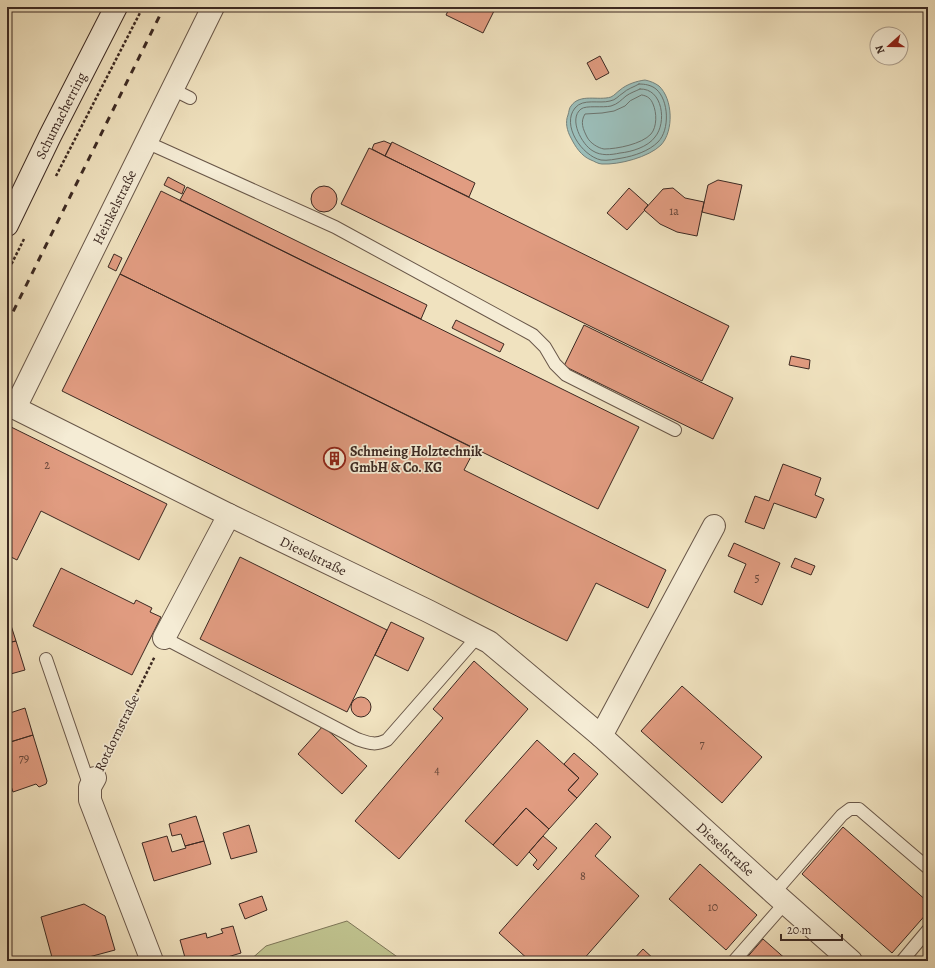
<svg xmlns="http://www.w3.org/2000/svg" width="935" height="968" font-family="Alegreya,serif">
<rect width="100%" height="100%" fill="#f0e2bf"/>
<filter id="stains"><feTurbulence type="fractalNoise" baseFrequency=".005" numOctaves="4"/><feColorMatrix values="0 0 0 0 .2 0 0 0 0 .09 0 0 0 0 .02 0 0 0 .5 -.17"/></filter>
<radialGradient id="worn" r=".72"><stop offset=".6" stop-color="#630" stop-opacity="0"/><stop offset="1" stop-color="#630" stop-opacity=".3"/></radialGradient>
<path fill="#bfc28e" stroke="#7e7658" d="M347,921L403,961H249L266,946Z"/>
<path fill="#9bbdb8" stroke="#75827c" d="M645,80C650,81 655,83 659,86C673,99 674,131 661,145C649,157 619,165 602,164C598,164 594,161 591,160C581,156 575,146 571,138C567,131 565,122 568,115C569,112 569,108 571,106C580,93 598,101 611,97C615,95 617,92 620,90C627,84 637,81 645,80Z"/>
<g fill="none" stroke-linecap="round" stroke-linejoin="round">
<path stroke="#6c736d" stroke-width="1" d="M639,84C645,84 651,85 656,89C669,100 670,130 658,142C649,151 634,156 622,158C616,159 607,161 601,160C582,156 561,125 575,108C583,98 599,104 610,101C616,100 618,96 623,93C627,89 634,87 639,84Z
M640,89C663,88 667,123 655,137C648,147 631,152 620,153C611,155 601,156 593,151C582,145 568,119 581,109C586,105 603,108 611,106C618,104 621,100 626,96C630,93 636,91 640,89Z
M642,95C648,96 651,99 653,104C657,113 657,127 651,134C642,144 617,149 604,149C598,148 590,143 587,137C583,129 580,122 585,114L602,113L614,111L625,106L630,101Z"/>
</g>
<path fill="#e19c81" stroke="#3c2922" d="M450,7H486L494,11L483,33L446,15Z
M600,56L609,73L596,80L587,63Z
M384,141L391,144L385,156L372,149L374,144Z
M392,142L475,183L469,197L385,156Z
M369,148L729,326L702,381L341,204Z
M168,177L185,186L182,194L164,185Z
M718,180L742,185L734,220L702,212L708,185Z
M311 199a13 13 0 1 1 26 0a13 13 0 1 1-26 0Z
M187,187L427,305L421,319L180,200Z
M629,188L648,205L644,210H645L627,230L607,213Z
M673,188L685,198L704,202L697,236L677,232L660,224L644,210L663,189Z
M161,191L639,427L598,509L120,274Z
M114,254L122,258L116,271L108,267Z
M120,274L475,449L464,470L666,570L648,608L596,583L567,641L62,391Z
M456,320L504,344L500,352L452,328Z
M584,325L733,398L713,439L564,366Z
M791,356L810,360L809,369L789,365Z
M7,425L167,504L139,560L41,511L17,560L7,555Z
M783,464L821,478L815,495L824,499L816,518L774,503L764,529L745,522L755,496L769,501Z
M734,543L780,563L762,605L734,592L746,564L728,556Z
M240,557L387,630L347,712L200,639Z
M795,558L815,566L811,575L791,567Z
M61,568L134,604L136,600L152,608L150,612L161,617L132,675L33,626Z
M7,613L16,641L7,643Z
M391,622L424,638L408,671L375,655Z
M16,641L25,670L7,675V643Z
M474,661L528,709L399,859L355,821L443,718L433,709Z
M682,686L762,757L722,803L641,731Z
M351 707a10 10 0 1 1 20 0a10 10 0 1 1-20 0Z
M25,708L33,735L7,743V714Z
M323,726L367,766L342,794L298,754Z
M33,735L47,781L46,784L39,787L36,784L13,792L7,774V743Z
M537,740L579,778L568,790L577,798L549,829L526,808L493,845L465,821Z
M574,753L598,774L577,798L568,790L579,778L564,764Z
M526,808L549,829L517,866L493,845Z
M196,816L204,841L185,846L181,834L172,836L169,824Z
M596,823L611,837L595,856L639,896L582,961H530L499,933Z
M249,825L257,852L231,859L223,833Z
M843,827L928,902V912L892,953L802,874Z
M167,836L172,852L186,848L185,846L204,841L211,864L154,881L142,843Z
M543,836L557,848L538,870L533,865L537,860L529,852Z
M700,864L757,915L726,950L669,899Z
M262,896L267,910L245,919L239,904Z
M84,904L105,916L115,950L74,961H53L41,917Z
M233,926L241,953L214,961H186L180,940L206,933L207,938L223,933L221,929Z
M763,939L788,961H744Z
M643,949L656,961H632Z"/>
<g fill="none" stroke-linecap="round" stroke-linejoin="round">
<defs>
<path id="service" d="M172,89L190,98
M146,142L335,227L533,335L545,347L555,364L566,375L675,430
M164,638L357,739C369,743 375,746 387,740L478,636
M46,659L90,787
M774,893L842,815L850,809H859L928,868
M734,961L785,903
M902,961L928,930"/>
<g id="minor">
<path id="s1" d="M7,402L15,408L229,515L428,611L489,642L601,736L774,893L851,961"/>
<path id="s2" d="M15,408L213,7"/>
<path d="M164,638L229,515"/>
<path d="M601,736L714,526"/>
<path d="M95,778L90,787V800L152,961"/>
</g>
<g id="secondary">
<path id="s3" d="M7,225L50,136L116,7"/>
</g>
</defs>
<use href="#service" stroke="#695749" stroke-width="14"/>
<use href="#minor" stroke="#695749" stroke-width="24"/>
<use href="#secondary" stroke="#3c2922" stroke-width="24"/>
<path stroke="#3c2922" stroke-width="2.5" stroke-dasharray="3 2" stroke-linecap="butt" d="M56,176L143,7
M7,273L24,239
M104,759L155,656"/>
<use href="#service" stroke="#f5ecd5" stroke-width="12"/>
<use href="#minor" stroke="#f5ecd5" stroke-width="22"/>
<use href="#secondary" stroke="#f5ecd5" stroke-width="22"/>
<path stroke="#3c2922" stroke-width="3" stroke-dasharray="7 7" stroke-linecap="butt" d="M7,324L164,7"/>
</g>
<defs>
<symbol id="building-ring" viewBox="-11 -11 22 22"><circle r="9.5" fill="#f5ecd5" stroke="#8f2418" stroke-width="1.5"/><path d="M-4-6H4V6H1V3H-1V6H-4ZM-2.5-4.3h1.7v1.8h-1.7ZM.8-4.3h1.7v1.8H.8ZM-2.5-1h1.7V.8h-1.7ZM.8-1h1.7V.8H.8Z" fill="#8f2418"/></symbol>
</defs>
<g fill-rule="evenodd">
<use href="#building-ring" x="322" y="446" width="25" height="25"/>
</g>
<g text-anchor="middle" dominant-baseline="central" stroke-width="3.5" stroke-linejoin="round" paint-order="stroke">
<g font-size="12" fill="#65463a">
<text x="674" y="211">1a</text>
<text x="47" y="465">2</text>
<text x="757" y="578">5</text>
<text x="702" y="744">7</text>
<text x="24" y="758">79</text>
<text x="437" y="770">4</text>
<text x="583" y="876">8</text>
<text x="713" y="907">10</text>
</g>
<g font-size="14" fill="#3c2922" stroke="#f5ecd5">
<text stroke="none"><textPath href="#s3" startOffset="122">Schumacherring</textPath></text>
<text stroke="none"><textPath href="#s2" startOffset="224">Heinkelstraße</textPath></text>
<text stroke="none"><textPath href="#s1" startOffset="343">Dieselstraße</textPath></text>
<text transform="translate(117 733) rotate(-64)">Rotdornstraße</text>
<text stroke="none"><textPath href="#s1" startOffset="853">Dieselstraße</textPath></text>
</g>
<g font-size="14" font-weight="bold" fill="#3c2922" stroke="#f5ecd5" text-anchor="start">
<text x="350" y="451">Schmeing Holztechnik<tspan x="350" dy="16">GmbH &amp; Co. KG</tspan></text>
</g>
</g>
<rect width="935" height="968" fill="none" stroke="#f0e2bf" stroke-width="24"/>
<rect x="8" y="8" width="919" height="952" fill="none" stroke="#3c2922" stroke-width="2"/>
<rect x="12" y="12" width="911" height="944" fill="none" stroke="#3c2922"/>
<g transform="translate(889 46) rotate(249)"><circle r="19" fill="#f5ecd5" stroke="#ab9e8d"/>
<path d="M0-3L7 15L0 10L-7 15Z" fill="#8f2418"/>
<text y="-6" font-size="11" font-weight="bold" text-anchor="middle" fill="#3c2922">N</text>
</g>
<path d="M781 934v6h61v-6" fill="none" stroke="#3c2922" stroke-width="2"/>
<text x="787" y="934" font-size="12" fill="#3c2922" stroke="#f5ecd5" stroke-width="3" paint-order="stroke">20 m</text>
<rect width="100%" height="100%" filter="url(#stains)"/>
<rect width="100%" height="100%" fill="url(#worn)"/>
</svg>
